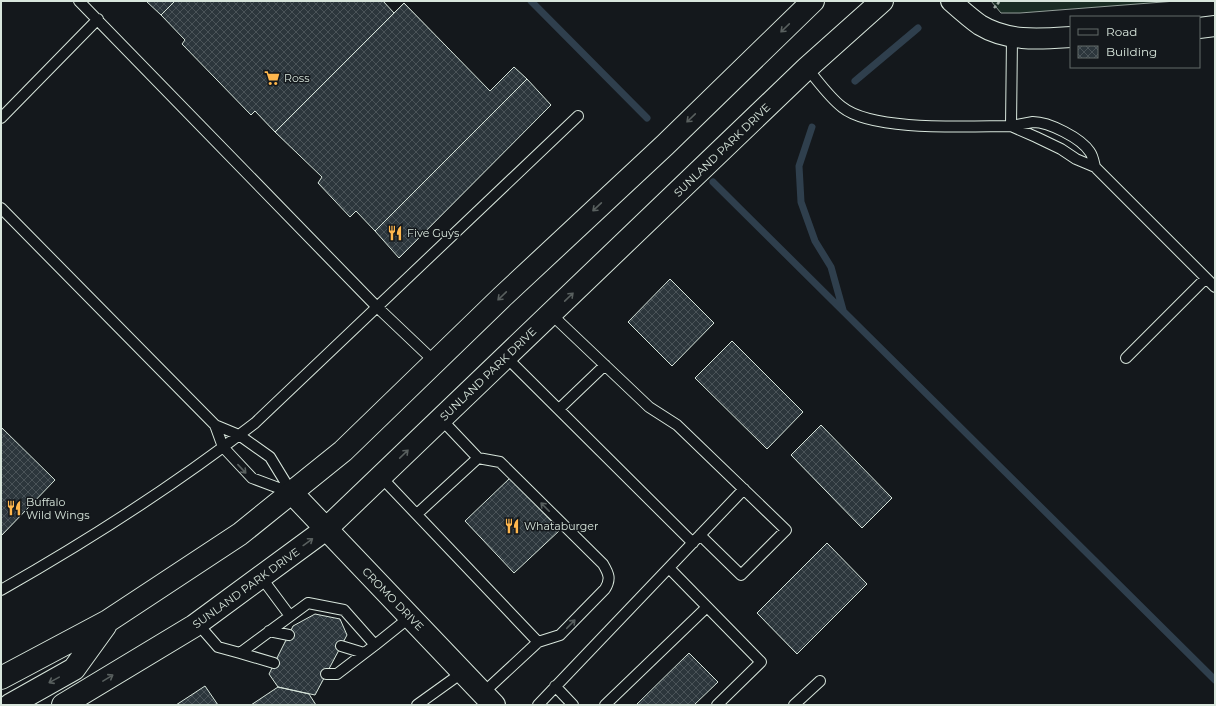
<svg xmlns="http://www.w3.org/2000/svg" width="1216" height="706" font-family="Montserrat,sans-serif">
<defs>
<pattern id="building-cross-hatch" width="8" height="8" patternUnits="userSpaceOnUse"><rect width="8" height="8" fill="#2c363c"/><path d="M0 0l8 8M0 8l8-8" fill="none" stroke="#4a5358"/></pattern>
</defs>
<rect width="100%" height="100%" fill="#14181c"/>
<path fill="#1a2d24" stroke="#939e99" d="M991,1H1176L1020,13H1001Z"/>
<g fill="none" stroke-linecap="round" stroke-linejoin="round">
<path stroke="#2f3f4d" stroke-width="7" d="M531,1L647,118
M855,81L918,28
M812,127L799,166L801,202L815,241L831,267L843,310
M713,182L1215,680"/>
</g>
<path fill="url(#building-cross-hatch)" stroke="#d8e6dc" d="M146,1H175L161,15Z
M175,1H383L394,13L275,132L255,111L251,115L182,44L185,40L161,15Z
M404,3L490,91L514,67L527,79L375,231L356,211L350,217L318,183L322,177L275,132Z
M527,79L551,105L399,258L375,231Z
M670,279L714,323L672,366L628,322Z
M732,341L803,412L767,449L695,378Z
M821,425L892,498L862,528L791,455Z
M1,427L55,480L1,536Z
M510,478L560,530L514,573L465,521Z
M827,543L867,584L797,654L757,613Z
M315,614L340,619L347,635L315,695L278,687L269,674L293,626Z
M689,653L718,682L694,705H636Z
M205,686L218,705H176Z
M278,687L309,694L316,705H251Z"/>
<g fill="none" stroke-linecap="round" stroke-linejoin="round">
<defs>
<path id="lane" d="M79,1L376,306L435,362
M807,68C818,81 829,97 842,107C873,132 970,126 1011,126L1012,37
M1,118L98,19
M1033,122C1049,122 1081,138 1090,152C1093,156 1094,163 1095,167L1076,159L1061,149L1036,137L1011,126Z
M1095,167L1215,287
M1,208L215,425L239,435L270,457L292,493
M551,314L649,407L677,425L786,530L741,575L700,535
M506,357L693,543
M1126,358L1206,278
M559,409L605,365
M215,425L223,447L252,478L292,493
M478,458L500,462L603,564C609,574 611,579 605,589L560,635L538,642
M381,477L538,642L483,693
M417,514L478,458L441,419
M669,568L761,662L717,705
M261,577L290,616
M1,590C89,540 175,485 255,423L578,116
M198,624L218,647L240,653L308,603L344,610L375,645L410,617
M269,631L289,635
M341,646L364,653
M240,653L274,663
M326,674H337L375,645
M555,686L573,705
M417,705L463,672
M538,705L744,489
M605,705L707,607
M794,705L820,681"/>
<path id="street" d="M951,1C960,9 970,18 980,25C1008,42 1040,39 1071,37
M1199,28L1215,26"/>
<path id="secondary" d="M292,493L494,705
M1,678L108,621L240,534L343,451L502,297L665,145L813,1
M10,705L74,669L105,626
M63,705L194,626L326,529L807,68L882,1"/>
</defs>
<use href="#lane" stroke="#d8e6dc" stroke-width="12"/>
<use href="#street" stroke="#d8e6dc" stroke-width="22"/>
<use href="#secondary" stroke="#d8e6dc" stroke-width="24"/>
<path stroke="#9da8a2" stroke-width="2.5" stroke-dasharray="3 2" stroke-linecap="butt" d="M994,8L1000,1"/>
<use href="#lane" stroke="#14181c" stroke-width="10"/>
<use href="#street" stroke="#14181c" stroke-width="20"/>
<use href="#secondary" stroke="#14181c" stroke-width="22"/>
</g>
<defs><path id="oneway-shaft" d="M-6 0H5M1.5-3L5.5 0L1.5 3" fill="none" stroke-width="1.6" stroke-linecap="round" stroke-linejoin="round"/></defs>
<g stroke="#59605f">
<use href="#oneway-shaft" transform="translate(785 28) rotate(136)"/>
<use href="#oneway-shaft" transform="translate(691 118) rotate(136)"/>
<use href="#oneway-shaft" transform="translate(597 207) rotate(137)"/>
<use href="#oneway-shaft" transform="translate(502 296) rotate(136)"/>
<use href="#oneway-shaft" transform="translate(569 297) rotate(-44)"/>
<use href="#oneway-shaft" transform="translate(404 454) rotate(-44)"/>
<use href="#oneway-shaft" transform="translate(242 469) rotate(47)"/>
<use href="#oneway-shaft" transform="translate(545 507) rotate(-135)"/>
<use href="#oneway-shaft" transform="translate(308 542) rotate(-36)"/>
<use href="#oneway-shaft" transform="translate(571 624) rotate(-46)"/>
<use href="#oneway-shaft" transform="translate(108 678) rotate(-31)"/>
<use href="#oneway-shaft" transform="translate(54 680) rotate(151)"/>
</g>
<defs>
<symbol id="supermarket-bare" viewBox="-9 -9 18 18"><path d="M-6-5.5h2.5l.6 2H6L4.5 2H-2.5L-4.4-4H-6ZM-1.5 3.2a1.3 1.3 0 1 0 .1 0ZM3 3.2a1.3 1.3 0 1 0 .1 0Z" fill="#ffb74d" stroke="#14181c" stroke-width="2.5" paint-order="stroke"/></symbol>
<symbol id="restaurant-bare" viewBox="-9 -9 18 18"><path d="M-5-6h1v4h1v-4h1v4h1v-4h1v5L-1.5 .5V6h-2V.5L-5-1ZM5-6V6H3V1.5H1.5Q1.5-4 5-6Z" fill="#ffb74d" stroke="#14181c" stroke-width="2.5" paint-order="stroke"/></symbol>
</defs>
<g fill-rule="evenodd">
<use href="#supermarket-bare" x="261" y="67" width="22" height="22"/>
<use href="#restaurant-bare" x="384" y="222" width="22" height="22"/>
<use href="#restaurant-bare" x="3" y="497" width="22" height="22"/>
<use href="#restaurant-bare" x="501" y="515" width="22" height="22"/>
</g>
<g text-anchor="middle" dominant-baseline="central" stroke-width="3" stroke-linejoin="round" paint-order="stroke">
<g font-size="11" fill="#d8e6dc" stroke="#14181c" text-anchor="start">
<text x="284" y="78">Ross</text>
<text x="407" y="233">Five Guys</text>
<text x="26" y="502">Buffalo<tspan x="26" dy="13">Wild Wings</tspan></text>
<text x="524" y="526">Whataburger</text>
</g>
<g font-size="11" fill="#d8e6dc" stroke="#14181c">
<text transform="translate(722 150) rotate(-44)">SUNLAND PARK DRIVE</text>
<text transform="translate(488 374) rotate(-44)">SUNLAND PARK DRIVE</text>
<text transform="translate(246 588) rotate(-36)">SUNLAND PARK DRIVE</text>
<text transform="translate(393 599) rotate(46)">CROMO DRIVE</text>
</g>
</g>
<rect width="1216" height="706" fill="none" stroke="#d8e6dc" stroke-width="4"/>
<rect x="1070" y="16" width="130" height="52" fill="#14181c" stroke="#626a69"/>
<rect x="1078" y="29" width="20" height="6" fill="#14181c" stroke="#626a69"/>
<text x="1106" y="36" font-size="12" fill="#d8e6dc">Road</text>
<rect x="1078" y="46" width="20" height="12" fill="url(#building-cross-hatch)" stroke="#626a69"/>
<text x="1106" y="56" font-size="12" fill="#d8e6dc">Building</text>
</svg>
